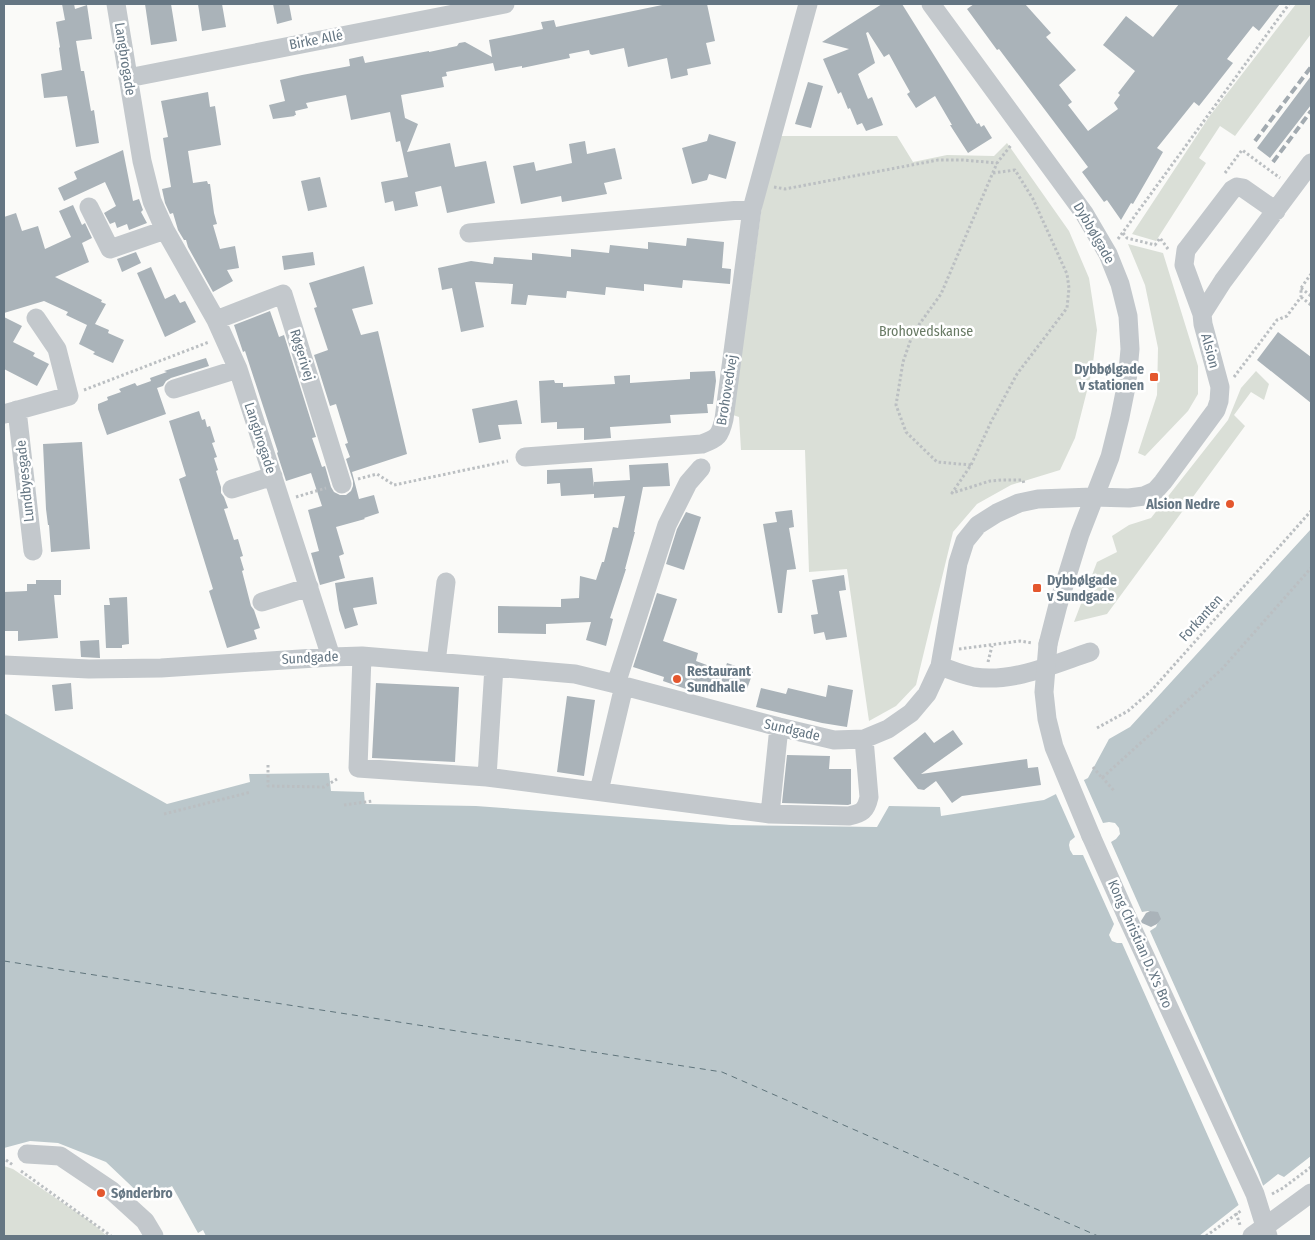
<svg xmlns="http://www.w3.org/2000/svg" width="1315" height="1240" font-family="'Fira Sans Condensed',sans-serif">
<rect width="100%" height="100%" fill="#fafaf8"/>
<path fill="#dadfd7" d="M1296,4H1311V34L1235,136L1220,126L1199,158L1206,163L1156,241L1132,234L1209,117Z
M781,136H897L913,162L947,155L994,156L1007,143L1069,231L1089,278L1097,330L1092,371L1075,438L1060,470L1011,485L977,504L953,532L916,685L896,706L869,721L847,569L809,572L805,450H741L739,417L733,415L762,205Z
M1128,244L1163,253L1198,366V394L1188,411L1145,456L1138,453L1157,395L1158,348L1145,285Z
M1256,371L1269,384L1264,400L1251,392L1234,415L1245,426L1107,614L1074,622L1097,562L1117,552L1112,536L1129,525L1151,518L1228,420L1241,388Z
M4,1166L13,1169L91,1222L107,1236H4Z"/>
<path fill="#bbc7cb" d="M1311,529V1156L1284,1177L1278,1174L1199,1236H206L203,1230L198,1233L172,1186L146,1200L106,1162L58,1143L30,1141L4,1148V713L167,804L250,782L249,774L329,773L331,791L364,792L365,804L476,806L731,825L877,827L889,806L940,807L941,816L1044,800L1088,778L1109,739L1130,727Z"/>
<path fill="#fafaf8" d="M1083,778L1103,823L1109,822L1115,823L1119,828L1120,834L1116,839L1111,842L1142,912L1148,911L1153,912L1158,922L1156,927L1150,931L1258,1172L1264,1188L1240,1208L1122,943H1117L1112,941L1109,935L1114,924L1083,855H1073L1070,850L1069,845L1070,841L1075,837L1055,792Z"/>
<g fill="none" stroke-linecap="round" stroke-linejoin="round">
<path stroke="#60757c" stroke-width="1" stroke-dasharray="6 5" stroke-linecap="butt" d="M4,961L722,1072L1098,1236"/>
</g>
<path fill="#aab3b9" d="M62,4H74L75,9L87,5L92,39L76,41L81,71H84L91,111L94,110L99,143L76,147L67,96L44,98L41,74L62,70L59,48L60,47L56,22L65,20Z
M145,4H171L177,41L151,45Z
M198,4H222L226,27L202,31Z
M273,4H289L292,20L277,24Z
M667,4H707L715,41L706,43L711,64L687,69L688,75L671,79L667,58L628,67L624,48L592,55L590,54L589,50L569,54L570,58L522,68V66L495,71L493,63L446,72L447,76L442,77L444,87L401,95L405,118L418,124L407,152L450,143L455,167L486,161L495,203L447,213L441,186L415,192L418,206L395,211L393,201L385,203L381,182L408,177L400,141L396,142L390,112L351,120L346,95L306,103L308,108L295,111L296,115H294L295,116L273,119L269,105L285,101L280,80L302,75L350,66L349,59L363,56L365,63L429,51V52L457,46L459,43L465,42L492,57L489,40L543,29L541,22L554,20L556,27Z
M882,4H902L977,124L979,123L981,127L984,125L992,138L968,153L950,125H952L935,96L916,108L907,94L910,92L901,76L889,54L884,57L868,32L866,33L875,63L858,74L868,99L872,97L883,125L866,131L862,123L857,125L850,108L848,109L841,92L838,94L823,59L849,49L822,42Z
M974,4H1025L1051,33L1046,37L1076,70L1059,85L1072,102L1068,105L1088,131L1118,109L1114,103L1120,95L1118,93L1135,71L1103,45L1126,16L1153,37L1179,4H1280L1259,31L1253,26L1227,59L1233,63L1199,106L1194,102L1157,148L1163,152L1133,204L1131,203L1121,220L1107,200L1104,202L1082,172L1088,167L999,49L997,50L967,9Z
M1311,76V105L1270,158L1257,148Z
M808,82L823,86L811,128L795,124Z
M208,92L210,107L215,106L221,145L188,151L193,183L207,181L208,184H210L214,213L217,224L213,225L220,249L235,246L239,268L227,270L233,281L213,292L188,247L186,240H184L178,230L173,213L170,214L165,203L162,189L171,187L163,138L168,137L161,101Z
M709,134L736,142L726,179L709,174L707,180L692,184L682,148L707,141Z
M585,141L587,154L615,148L622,179L604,183L607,194L562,202L561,196L521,204L513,166L534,162L536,171L572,163L569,144Z
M123,150L133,201L139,199L143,210L141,212L147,223L129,230L127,224L117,228L115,222L110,224L104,213L116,206L105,182L64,201L58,188L77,179L74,172Z
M320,177L327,207L308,211L301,181Z
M73,205L82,225L85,223L92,238L82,243L89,262L55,277L102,300L101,302L106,304L95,324L109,330L108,333L124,340L113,363L93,354L95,352L79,344L87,325L66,315L68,312L44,301L4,313V217L16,213L22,231L38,226L45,249L71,237L59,211Z
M687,238L724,242L722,268L731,269L730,284L683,280L682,288L644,284V291L606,287L605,295L567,291L566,298L528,295L526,305L511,304L513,284L475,282L484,327L461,332L452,288L442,290L438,268L471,261L493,264L494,257L532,260V253L571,257V249L609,253L610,245L648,249V242L686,246Z
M136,252L141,263L122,272L117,259Z
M313,252L315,265L284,270L282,256Z
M364,266L373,304L352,309L361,335L378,331L407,454L352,472L359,499L374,495L379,513L364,518L365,519L336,527L344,554L339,556L345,578L320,585L311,553L319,551L308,510L322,506L311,473L286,481L277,453L278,452L245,351L243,352L234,325L270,311L279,337L284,335L316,437L312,438L322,467L325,466L331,487L334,492L340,495H346L351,491L353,486V481L346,459L350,457L345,444L348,443L336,404L330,406L314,355L328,350L314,308L317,307L309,283Z
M151,267L165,299L175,294L180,303L185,301L196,322L165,337L137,273Z
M4,317L22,326L13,342L35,353L33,356L49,364L37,386L4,369Z
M1278,332L1311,357V403L1257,360Z
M206,358L209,366L171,378L166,381L163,386L157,388L166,414L107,435L98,409V404L108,400L107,397L121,392L119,389L135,383L137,386L151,381L150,378L167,372L164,371Z
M715,371L716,381L713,404H707L708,413L670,415L671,423L610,427L611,438L584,440V428L557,429V422L541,423L539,381L554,380L555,383H563V387L615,384L614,376L630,375V383L690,379V372Z
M517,400L522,424L498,425L501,439L479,443L472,409Z
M199,411L202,420L205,419L207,427L210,426L215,442L212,443L217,457L214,458L218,470L216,471L221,487V493L224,497L228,508L224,509L234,540L238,539L243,556L240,557L244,570L242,571L251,606L254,610L260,628L254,630L257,639L227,648L209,591L213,589L179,479L186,476L169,421Z
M82,442L90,549L51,552L49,525H48L46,509L43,444Z
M668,463L670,486L643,487L634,532H635L625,569H626L610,618L613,619L606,646L586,640L591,622L546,624V634L498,633V606L561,607V599L579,598L580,576L596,580L602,562H604L613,527L618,528L625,496L594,498V494L561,496L560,483L547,484V470L592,468L594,487V482L630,480L629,465Z
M792,510L794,527L789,528L796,569L787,570L782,613H778L763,524L777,522L775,512Z
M686,512L701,517L684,570L666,564L677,529Z
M844,575L846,590L839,591L847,637L826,640L824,632L814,634L811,615L818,614L812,580Z
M373,577L377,604L353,608L358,625L345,629L339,610L335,583Z
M36,580H61V595H54L58,638L18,641V631H4V592L27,591V584H36Z
M657,593L677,599L663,641L698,653L696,661L723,671L716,690L689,680L686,689L663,681L664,677L633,667Z
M127,597L129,644L122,645V648H106L104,605H110L109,598Z
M99,640L100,658L81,657L80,641Z
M727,663L753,672L747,689L721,681Z
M71,683L73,709L55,711L52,685Z
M376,683L459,687L455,762L372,758Z
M828,685L853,690L847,727L822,723L756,707L761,688L786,694L788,688L826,697Z
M567,696L595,700L584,776L557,772Z
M953,730L963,744L921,774L1027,759L1028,768L1038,767L1041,785L962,796L952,803L936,781L924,790L918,789L893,758L925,732L934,743Z
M787,755L830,756L829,769H851V804L848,805L782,803Z
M1150,911L1158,912L1161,919L1157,924L1151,927L1142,923L1141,921L1146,913Z"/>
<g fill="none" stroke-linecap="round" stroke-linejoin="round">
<path stroke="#bbbfc2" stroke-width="3" stroke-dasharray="2.5 2.5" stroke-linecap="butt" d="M993,173L1015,170L1033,199L1067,274L1069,288L1067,308L1017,374L991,422L971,465L952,493L990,481L1002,480H1023L1024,484
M1225,173L1242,150L1280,178
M774,187L785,189L938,160H963L997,163
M1123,233L1127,238L1155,245L1160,238L1168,249
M1118,239L1289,4
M1301,288L1311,296
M1301,297L1311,305
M1234,377L1277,320L1287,316L1301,297V288L1311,274
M84,390L209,342
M971,465L937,462L906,432L896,405L903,362L913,333L941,294L997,163L1012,144
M358,479L377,474L394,485L508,461
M296,497L326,488
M959,649L1020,641L1032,643
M988,662L992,646
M1097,728L1128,711L1151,691L1311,511
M268,765V786L324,787L337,779
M1093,767L1102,778L1222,669L1311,568
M1102,777L1115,792
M344,805L373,801
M164,814L251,792
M6,1160L13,1165
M21,1171L111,1236
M1272,1194L1283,1188L1311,1167
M1236,1213L1240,1225
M1206,1236L1242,1210"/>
<path stroke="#c3c8cc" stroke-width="19" d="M116,4L142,161L152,201L165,230L216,320L238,369L331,657
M931,4L1084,213L1108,254L1120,284L1128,316L1130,349L1127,382L1120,417L1110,457L1080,534L1058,605L1048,644
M128,78L505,4
M89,207L110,249L165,230
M469,233L752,209
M1202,314L1184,265L1186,250L1187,249L1232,190L1237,187L1243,188L1276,211
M216,320L283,294L342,484
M174,389L238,369
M17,410L33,551
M4,414L69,396L57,349L36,318
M525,457L702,444C718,438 720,436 724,419L752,209L808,4
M232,489L273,476
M262,602L309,587
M362,656L358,768L487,777L770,814L849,816C862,813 866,811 869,797L864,739
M436,662L446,582
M4,665L89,669L161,668L331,657L362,656L494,667L575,674L624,686L779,727L834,740L864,739L888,729L911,713L927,694L940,666L958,563L965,541L978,525L997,513L1019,503L1038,499L1093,497L1129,498L1144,496L1155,491L1163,482L1216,410L1219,401L1220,387L1203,324L1202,314L1223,281L1311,163
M940,666C951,670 963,675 974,677C1013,683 1054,664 1090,652
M616,684L667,525L688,483L701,468
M487,777L494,667
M599,791L624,686
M770,814L779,727
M1091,836L1127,917
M27,1154L60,1156L112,1191L145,1221L154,1236
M1252,1236L1311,1193"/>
<path stroke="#a2aab0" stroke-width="4" stroke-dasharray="8 4" stroke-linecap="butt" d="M1255,141L1311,67
M1273,162L1311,111"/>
<path stroke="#c3c8cc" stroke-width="19" d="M1048,644L1044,692L1047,719L1054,747L1091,836
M1127,917L1255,1194L1268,1236"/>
</g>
<g fill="#e4572e" stroke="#fff" stroke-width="2">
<rect x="1149" y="372" width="10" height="10" rx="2.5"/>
<circle cx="1230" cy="504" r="5"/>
<rect x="1032" y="583" width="10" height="10" rx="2.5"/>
<circle cx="677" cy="679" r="5"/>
<circle cx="101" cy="1193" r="5"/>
</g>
<g text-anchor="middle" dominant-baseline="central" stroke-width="5" stroke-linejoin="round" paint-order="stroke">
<g font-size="14" fill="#657683" stroke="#fff">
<text transform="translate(316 40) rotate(-11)">Birke Allé</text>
<text transform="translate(125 59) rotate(81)">Langbrogade</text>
<text transform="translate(1094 233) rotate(60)">Dybbølgade</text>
<text transform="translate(1210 351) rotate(75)">Alsion</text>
<text transform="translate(302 355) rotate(73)">Røgerivej</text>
<text transform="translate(727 390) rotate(-81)">Brohovedvej</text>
<text transform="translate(260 438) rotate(72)">Langbrogade</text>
<text transform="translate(25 481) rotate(-96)">Lundbyesgade</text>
<text transform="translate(1201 618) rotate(-48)">Forkanten</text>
<text transform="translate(310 658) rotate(-3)">Sundgade</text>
<text transform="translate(792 730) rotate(13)">Sundgade</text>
<text transform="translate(1140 944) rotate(66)">Kong Christian D. X's Bro</text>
</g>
<g font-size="14" fill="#687a64" stroke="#fff">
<text x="926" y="331">Brohovedskanse</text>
</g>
<g font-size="14" font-weight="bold" fill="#657683" stroke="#fff" text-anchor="start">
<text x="1144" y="369" text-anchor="end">Dybbølgade<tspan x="1144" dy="16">v stationen</tspan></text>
<text x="1220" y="504" text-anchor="end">Alsion Nedre</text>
<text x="1047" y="580">Dybbølgade<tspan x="1047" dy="16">v Sundgade</tspan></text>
<text x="687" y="671">Restaurant<tspan x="687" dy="16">Sundhalle</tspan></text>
<text x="111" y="1193">Sønderbro</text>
</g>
</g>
<rect width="1315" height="1240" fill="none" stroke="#657683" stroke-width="10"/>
</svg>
